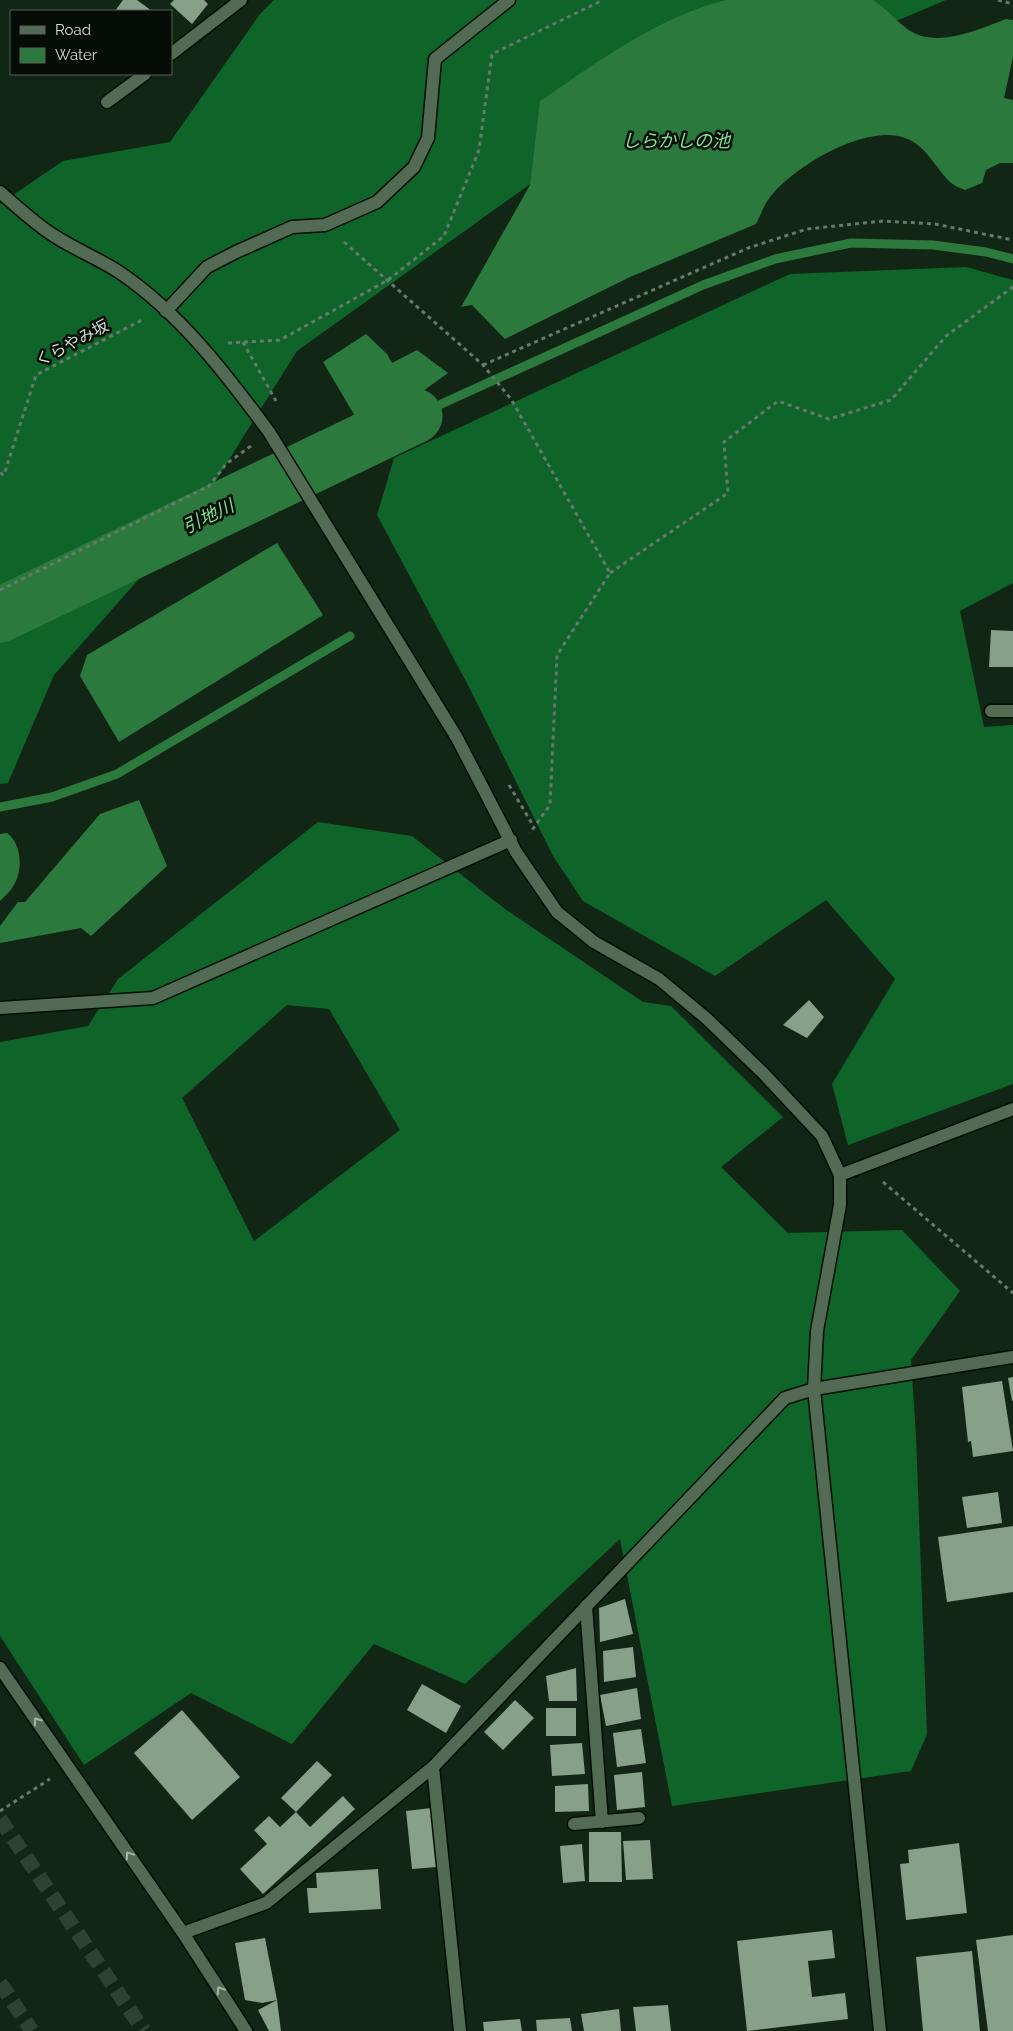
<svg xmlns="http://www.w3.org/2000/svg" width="1013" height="2031" font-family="Raleway,'Noto Sans JP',sans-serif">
<rect width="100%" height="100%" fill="#112615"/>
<path fill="#0f6429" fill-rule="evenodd" d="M274,0H946L561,162L297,351L192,519L54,675L8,783L0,784V204L63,161L170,142L260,14Z
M966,267L1013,280V583L960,611L984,727L1013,725V1084L848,1145L832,1084L895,979L826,900L715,976L583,901L553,856L470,689L377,515L394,458L790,274Z
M318,822L412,836L505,909L643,1002L671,1006L783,1117L721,1167L788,1233L902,1230L960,1291L911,1360L916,1436L927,1734L911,1771L672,1806L620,1539L465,1684L374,1644L292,1744L191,1693L84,1765L0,1636V1042L88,1026L118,979ZM287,1005L329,1009L400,1130L254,1241L182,1098Z"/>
<path fill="#2b793d" d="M726,0H873C886,8 894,19 906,28C934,50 977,30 1006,19L1013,20V163H1000L986,170L982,183L965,190C960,188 955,186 951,183C936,169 926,145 905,138C866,123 790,168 768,200C763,207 760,217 756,224L630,277L505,339L472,305L461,307L530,185L540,101C597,62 658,17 726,0Z
M366,334L387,354L392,363L417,350L448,373L365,433L323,362Z
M277,543L323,615L119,742L80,676L87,655Z
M139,800L167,866L91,936L81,928L0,943V926L18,902H25L100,814Z
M7,833C21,843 23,868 15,883C12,890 5,896 0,901V834Z"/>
<path fill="#112615" d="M1013,57V100L1004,98Z"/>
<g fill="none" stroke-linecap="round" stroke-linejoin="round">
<path stroke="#2b793d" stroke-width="9" d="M403,391L415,416L703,285L775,259L851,243L933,245L986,252L1013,259
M0,807L52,797L117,774L350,636"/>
<path stroke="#2b793d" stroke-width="55" d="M0,615L415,416"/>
</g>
<path fill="#87a08a" d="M123,0H137L152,11H115Z
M174,0H204L208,4L192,24L170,4Z
M991,630L1013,631V667H989Z
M809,1000L824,1017L807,1038L783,1025Z
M1013,1377V1401H1012L1008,1378Z
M1002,1381L1013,1451L973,1457L971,1441L968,1442L962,1387Z
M998,1492L1002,1523L967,1528L962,1497Z
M1013,1526V1592L947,1602L938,1537Z
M625,1599L633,1634L600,1642L599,1608Z
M633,1647L636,1677L604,1682L603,1651Z
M576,1668L577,1701H549L546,1676Z
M422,1684L461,1706L446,1733L407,1710Z
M637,1688L641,1719L606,1726L600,1695Z
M515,1700L534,1718L503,1750L484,1732Z
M546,1708H576V1736H546Z
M182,1710L240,1777L192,1820L134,1753Z
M641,1729L646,1763L617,1767L613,1733Z
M582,1743L585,1774L552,1776L550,1745Z
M317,1761L332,1775L296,1812L281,1798Z
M642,1772L645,1807L617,1810L614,1775Z
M588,1784L589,1811L555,1812V1786Z
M343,1796L355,1809L263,1894L240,1869L267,1844L254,1830L269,1816L280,1827L296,1812L310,1827Z
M431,1808L437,1867L412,1869L406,1811Z
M589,1832H621L622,1882H589Z
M650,1840L653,1879L626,1880L623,1841Z
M959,1843L967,1913L906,1920L900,1864L909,1863L908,1850Z
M582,1844L585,1881L563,1883L560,1846Z
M378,1869L381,1909L309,1913L307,1888H317L316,1873Z
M832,1930L835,1958L808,1961L812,1997L845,1993L848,2019L747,2031L737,1941Z
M1013,1935V2031H988L976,1940Z
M265,1938L277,2000L262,2003L245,2000L235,1943Z
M972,1951L980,2031H923L916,1957Z
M277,2000L281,2031H269L258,2010Z
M668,2005L671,2031H636L633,2007Z
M619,2009L621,2031H584L581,2014Z
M570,2018L572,2031H537L536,2020Z
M520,2019L522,2031H484L483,2022Z"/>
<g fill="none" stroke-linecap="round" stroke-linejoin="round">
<path stroke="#2e4232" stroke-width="15" stroke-dasharray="15 8" stroke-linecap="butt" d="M0,1819L144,2031
M0,1983L32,2031"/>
<defs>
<path id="lane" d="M171,54L241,0
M107,102L145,74
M586,1606L602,1822
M574,1824L639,1818"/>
<path id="street" d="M166,311L207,267L236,252L292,227L325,225L377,202L414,167L428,138L435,59L509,0
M991,711H1013
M0,1008L153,998L511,840
M840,1175L1013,1109
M0,1668L183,1933L246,2031
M433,1767L460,2031
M183,1933L266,1903L433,1767L785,1398L814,1389L1013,1357"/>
<path id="secondary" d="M0,192C15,205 30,219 47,231C69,247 96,257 119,272C180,313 226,374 269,432L457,738L516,852L557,912L594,942L659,979L706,1018L764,1074L822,1136L840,1175V1205L817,1331L814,1389L880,2031"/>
</defs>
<use href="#lane" stroke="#000f02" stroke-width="15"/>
<use href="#street" stroke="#000f02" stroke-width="15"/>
<use href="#secondary" stroke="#000f02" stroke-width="15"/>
<path stroke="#67796a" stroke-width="3" stroke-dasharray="4 4" stroke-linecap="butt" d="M998,0L1013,4
M344,242L483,365L511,399L610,573L557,655L550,805L530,833
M243,342L276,401
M228,343L280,340L388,280L444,236L479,150L492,54L603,0
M483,365L748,248L807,229L883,221L935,224L1013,240
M0,473L4,475L36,375L144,319
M610,573L728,493L724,442L778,401L829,419L891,400L946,336L1013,287
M0,590L209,486L226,464L251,446
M509,785L534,827
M883,1182L1013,1293
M0,1811L50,1779"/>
<use href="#lane" stroke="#536a55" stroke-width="12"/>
<use href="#street" stroke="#536a55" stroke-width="12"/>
<use href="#secondary" stroke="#536a55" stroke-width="12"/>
</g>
<defs><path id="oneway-chevron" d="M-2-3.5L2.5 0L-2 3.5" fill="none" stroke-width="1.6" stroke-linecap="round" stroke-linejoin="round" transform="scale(1.25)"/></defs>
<g stroke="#a6b6a7">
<use href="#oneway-chevron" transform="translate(37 1721) rotate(-125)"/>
<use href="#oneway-chevron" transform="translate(129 1855) rotate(-124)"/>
<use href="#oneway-chevron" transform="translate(220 1990) rotate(-123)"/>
</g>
<g text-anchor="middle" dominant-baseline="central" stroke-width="5" stroke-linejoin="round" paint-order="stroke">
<g font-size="16" fill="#d2dfd3" stroke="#050d06">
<text transform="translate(72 343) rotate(-28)">くらやみ坂</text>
</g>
<g font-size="18" font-style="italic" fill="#80e492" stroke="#050d06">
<text x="676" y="140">しらかしの池</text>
<text transform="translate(208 516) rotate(-26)">引地川</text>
</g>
</g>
<rect x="10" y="10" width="162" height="65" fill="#050d06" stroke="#576158"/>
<rect x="20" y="26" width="25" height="8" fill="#536a55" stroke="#576158"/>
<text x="55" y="35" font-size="15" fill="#d2dfd3">Road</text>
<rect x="20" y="48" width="25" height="15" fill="#2b793d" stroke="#576158"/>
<text x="55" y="60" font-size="15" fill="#d2dfd3">Water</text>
</svg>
